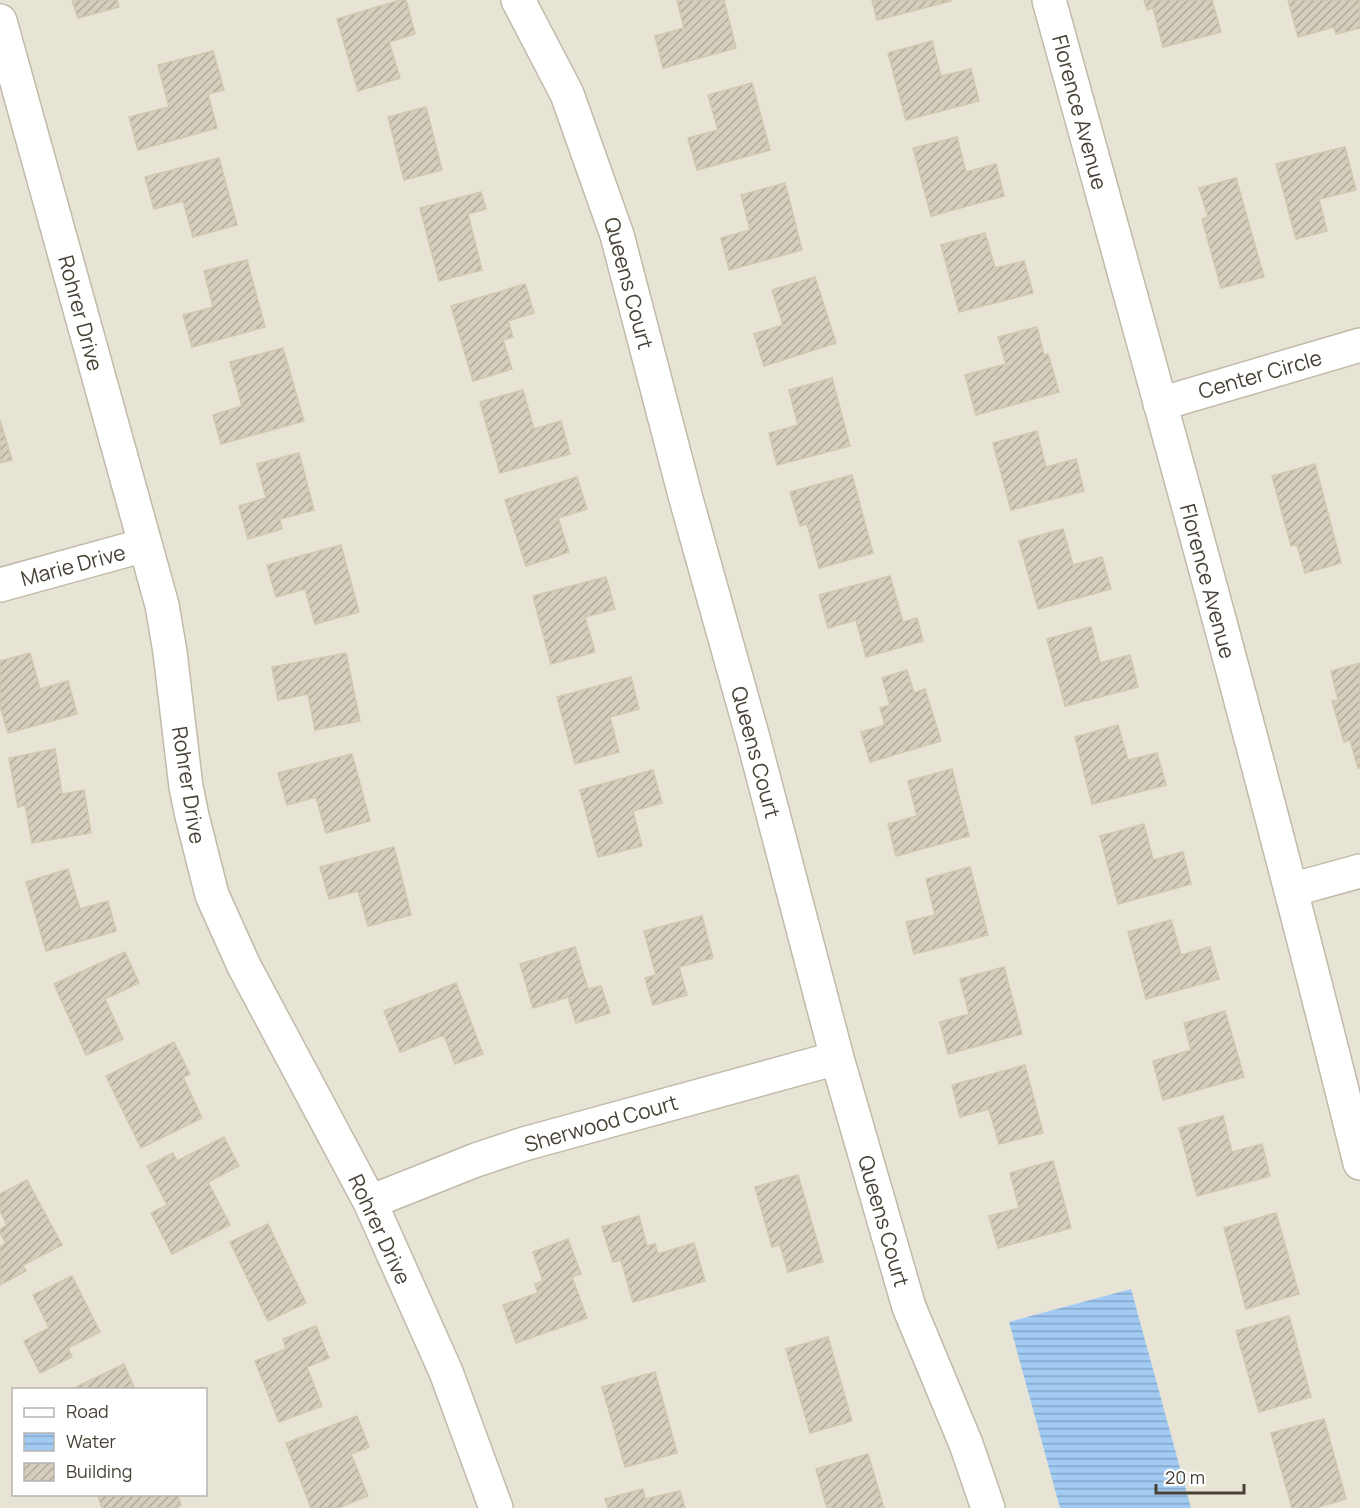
<svg xmlns="http://www.w3.org/2000/svg" width="1360" height="1508" font-family="Manrope,sans-serif">
<defs>
<pattern id="water-rules" width="6" height="5" patternUnits="userSpaceOnUse" patternTransform="scale(1.5)"><rect width="6" height="5" fill="#a1cbf3"/><path d="M0 2.5h6" fill="none" stroke="#85a6c6"/></pattern>
<pattern id="building-hatch" width="6" height="6" patternUnits="userSpaceOnUse" patternTransform="scale(1.5)"><rect width="6" height="6" fill="#d6cebc"/><path d="M-1 1l2-2M0 6l6-6M5 7l2-2" fill="none" stroke="#b0a99a"/></pattern>
</defs>
<rect width="100%" height="100%" fill="#f4f1e7"/>
<path fill="#e8e4d5" fill-rule="evenodd" d="M0,0H1360V1508H0ZM14,1390H206V1494H14Z"/>
<path fill="url(#water-rules)" d="M1131,1289L1191,1508H1060L1009,1322Z"/>
<path fill="url(#building-hatch)" stroke="#d1c7af" stroke-width="1.5" d="M72,0H117L119,7L78,18Z
M400,0H406L415,34L389,42L400,78L358,91L337,19Z
M677,0H724L736,48L663,68L655,36L684,28Z
M872,0H951V1L877,20Z
M1144,0H1212L1221,32L1163,47L1153,8L1147,10Z
M1288,0H1360V28L1336,34L1334,27L1298,37Z
M932,41L941,76L971,69L979,101L906,120L888,53Z
M213,51L224,90L208,94L217,128L138,150L129,117L169,107L158,65Z
M752,83L770,150L697,170L688,138L718,130L708,95Z
M426,107L442,170L404,180L388,117Z
M957,137L966,172L996,164L1004,196L931,216L913,148Z
M1345,147L1356,190L1319,199L1327,231L1296,239L1276,164Z
M219,158L237,225L193,237L183,201L154,209L145,177Z
M1236,178L1264,277L1221,288L1202,219L1208,217L1199,188Z
M785,183L802,250L729,270L721,238L750,230L741,195Z
M481,192L486,209L468,214L482,270L439,281L420,208Z
M985,233L995,268L1024,261L1033,293L959,312L941,245Z
M247,260L265,327L192,347L183,315L213,307L204,271Z
M815,277L836,343L764,366L754,334L783,325L772,290Z
M525,284L534,313L508,321L513,337L503,340L512,369L473,381L451,306Z
M1037,327L1044,355L1048,354L1059,392L976,415L965,375L1006,364L998,337Z
M283,348L304,421L221,444L213,415L242,406L230,362Z
M832,378L850,446L777,465L769,433L798,425L789,390Z
M523,390L534,429L561,421L570,454L500,473L480,402Z
M0,420L12,460L0,463Z
M1037,431L1046,467L1076,459L1084,491L1011,510L993,443Z
M299,453L314,510L280,519L282,529L248,539L239,506L266,498L257,464Z
M1315,464L1341,563L1305,573L1297,545L1291,546L1272,476Z
M852,475L873,553L819,568L807,524L800,526L790,492Z
M577,477L587,509L558,518L569,552L526,566L505,500Z
M1063,529L1073,565L1102,557L1111,589L1038,609L1019,541Z
M341,545L359,612L315,624L305,589L276,597L267,565Z
M890,576L903,622L917,618L923,641L866,657L856,620L828,628L819,595Z
M606,577L615,609L585,617L595,652L551,664L533,596Z
M1091,627L1100,663L1130,655L1138,687L1065,706L1047,639Z
M30,653L40,689L68,681L77,714L8,733L0,706V661Z
M346,653L360,721L315,730L308,694L278,700L272,667Z
M1360,663V768H1358L1350,740L1344,742L1332,701L1338,700L1331,671Z
M907,670L914,693L925,689L941,741L870,762L861,732L885,725L880,708L890,705L882,678Z
M631,677L639,709L610,717L619,752L575,764L557,697Z
M1118,725L1128,760L1157,753L1166,785L1092,804L1075,737Z
M55,749L62,794L84,790L91,833L32,843L25,805L18,807L9,758Z
M352,754L370,821L326,833L316,797L287,805L278,773Z
M952,769L969,836L896,856L888,824L917,816L908,781Z
M653,770L662,803L633,811L642,846L598,857L580,790Z
M1144,824L1153,860L1183,852L1191,884L1118,904L1100,836Z
M394,847L411,915L368,926L358,891L329,899L320,867Z
M970,867L988,935L914,954L906,922L935,915L926,879Z
M68,869L80,909L108,901L116,931L46,951L26,882Z
M702,916L713,958L679,967L687,995L653,1005L645,978L656,975L644,931Z
M1171,920L1181,955L1210,947L1219,979L1146,999L1128,932Z
M575,947L588,989L601,986L610,1013L576,1023L568,997L533,1008L520,964Z
M125,952L139,983L105,999L123,1039L86,1055L54,984Z
M1004,967L1022,1034L948,1054L940,1022L969,1014L960,979Z
M456,983L483,1054L455,1064L444,1035L400,1052L384,1011Z
M1225,1011L1244,1077L1163,1100L1153,1061L1191,1050L1184,1023Z
M174,1042L190,1074L183,1077L202,1118L141,1148L106,1076Z
M1025,1065L1043,1133L999,1144L989,1109L960,1117L952,1085Z
M1223,1116L1232,1152L1262,1144L1270,1176L1197,1196L1179,1128Z
M224,1137L239,1166L208,1182L230,1225L172,1254L151,1213L167,1205L147,1166L173,1153L177,1161Z
M1053,1161L1071,1228L998,1248L989,1216L1019,1208L1010,1173Z
M798,1175L823,1262L788,1272L780,1245L772,1247L755,1187Z
M27,1180L62,1245L23,1265L26,1271L0,1285V1247L6,1243L0,1233V1229L7,1225L0,1211V1194Z
M1276,1213L1299,1294L1246,1309L1224,1228Z
M639,1216L647,1246L655,1244L658,1254L694,1243L705,1281L633,1302L621,1260L613,1262L602,1227Z
M268,1224L306,1303L268,1321L230,1242Z
M568,1239L581,1274L572,1277L587,1318L516,1343L503,1305L538,1293L535,1284L543,1281L533,1252Z
M72,1276L100,1332L68,1348L72,1357L40,1373L24,1341L49,1328L33,1295Z
M1289,1316L1311,1397L1259,1412L1236,1331Z
M316,1326L329,1358L307,1367L322,1406L279,1422L255,1361L286,1349L283,1339Z
M828,1337L852,1421L810,1433L786,1349Z
M124,1364L135,1390H70Z
M655,1372L677,1453L625,1467L602,1387Z
M357,1416L369,1447L351,1454L368,1496L338,1508H311L286,1443Z
M1324,1419L1346,1499L1315,1508H1292L1271,1433Z
M868,1454L884,1508H827L816,1469Z
M643,1489L645,1499L680,1491L685,1508H608L605,1499Z
M97,1494H177L181,1505L178,1506L179,1508H102Z"/>
<g fill="none" stroke-linecap="round" stroke-linejoin="round">
<defs>
<path id="street" d="M518,0L567,94L617,235L686,499L753,738L837,1058L909,1307L966,1444L988,1508
M1049,0C1156,387 1264,773 1360,1163
M0,21L162,605L170,652L186,787L192,816L212,895L244,966L370,1202L446,1372L496,1508
M1160,404L1360,345
M0,585L145,545
M1291,890L1360,871
M370,1202L476,1160L524,1144L837,1058"/>
</defs>
<use href="#street" stroke="#c0baa9" stroke-width="36"/>
<use href="#street" stroke="#fff" stroke-width="33"/>
</g>
<g text-anchor="middle" dominant-baseline="central" stroke-width="6" stroke-linejoin="round" paint-order="stroke">
<g font-size="21" fill="#484236" stroke="#fff">
<text transform="translate(1080 112) rotate(75)">Florence Avenue</text>
<text transform="translate(629 283) rotate(75)">Queens Court</text>
<text transform="translate(81 313) rotate(75)">Rohrer Drive</text>
<text transform="translate(1260 374) rotate(-16)">Center Circle</text>
<text transform="translate(73 565) rotate(-15)">Marie Drive</text>
<text transform="translate(1208 581) rotate(75)">Florence Avenue</text>
<text transform="translate(756 752) rotate(75)">Queens Court</text>
<text transform="translate(189 785) rotate(81)">Rohrer Drive</text>
<text transform="translate(601 1123) rotate(-16)">Sherwood Court</text>
<text transform="translate(884 1221) rotate(74)">Queens Court</text>
<text transform="translate(380 1229) rotate(65)">Rohrer Drive</text>
</g>
</g>
<rect x="12" y="1388" width="195" height="108" fill="#ffffff" stroke="#b6b3af" stroke-width="1.5"/>
<rect x="24" y="1408" width="30" height="9" fill="#ffffff" stroke="#b6b3af" stroke-width="1.5"/>
<text x="66" y="1418" font-size="18" fill="#484236">Road</text>
<rect x="24" y="1433" width="30" height="18" fill="url(#water-rules)" stroke="#b6b3af" stroke-width="1.5"/>
<text x="66" y="1448" font-size="18" fill="#484236">Water</text>
<rect x="24" y="1463" width="30" height="18" fill="url(#building-hatch)" stroke="#b6b3af" stroke-width="1.5"/>
<text x="66" y="1478" font-size="18" fill="#484236">Building</text>
<path d="M1156 1484v9h88v-9" fill="none" stroke="#484236" stroke-width="3"/>
<text x="1165" y="1484" font-size="18" fill="#484236" stroke="#ffffff" stroke-width="4.5" paint-order="stroke">20 m</text>
</svg>
